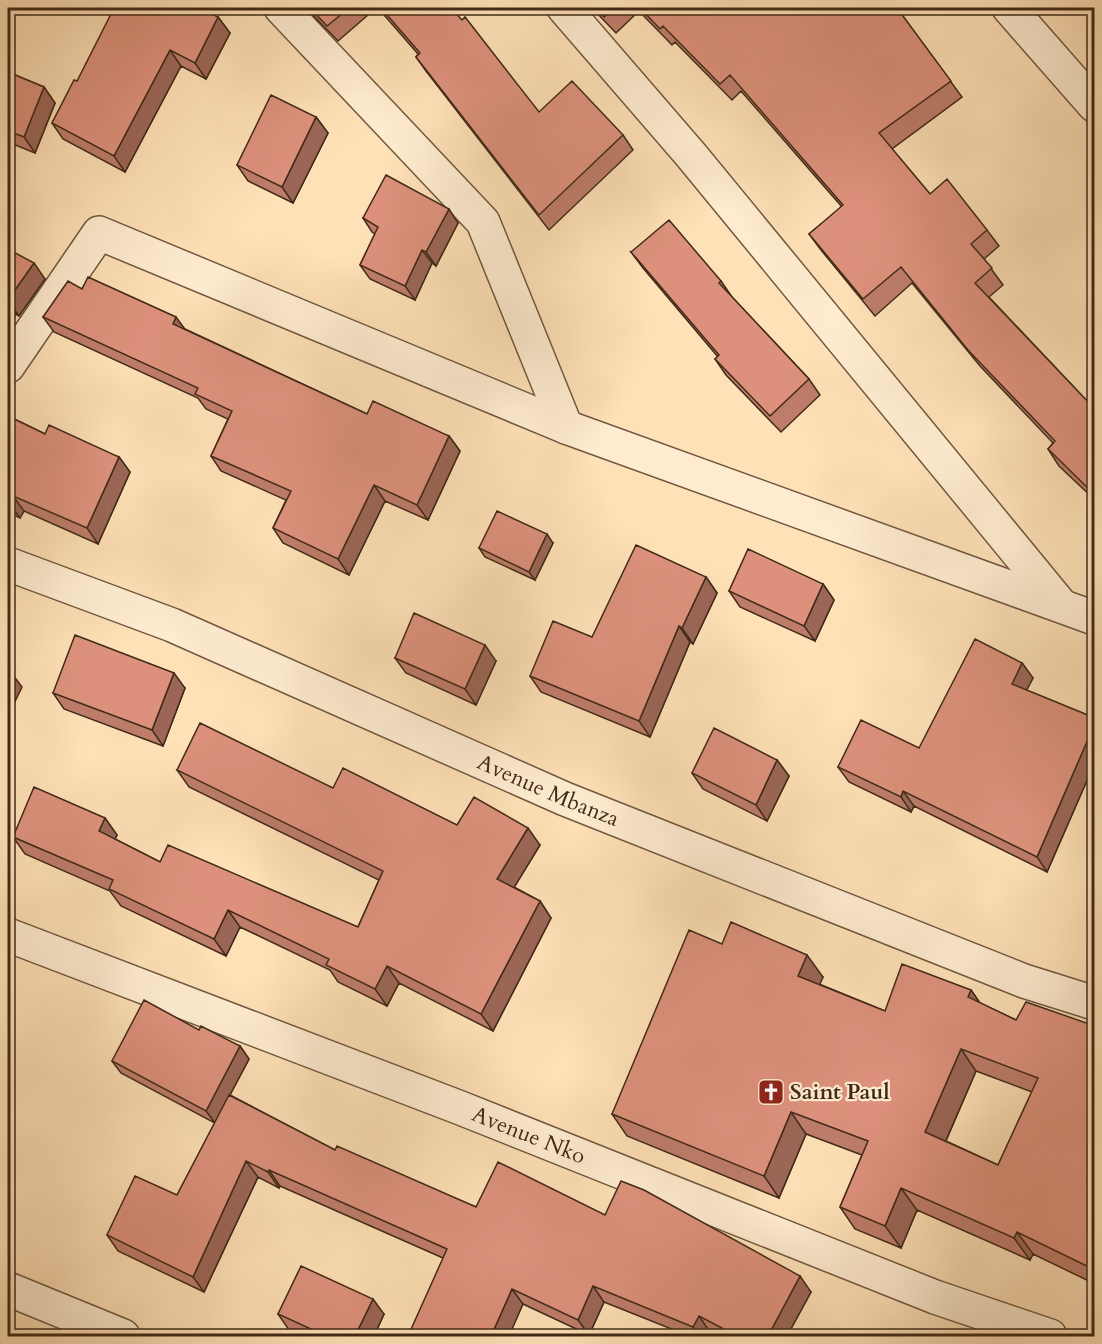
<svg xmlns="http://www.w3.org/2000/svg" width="1102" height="1344" font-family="Cardo,serif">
<rect width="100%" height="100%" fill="#ffe1b7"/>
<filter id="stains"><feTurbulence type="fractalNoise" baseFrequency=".00333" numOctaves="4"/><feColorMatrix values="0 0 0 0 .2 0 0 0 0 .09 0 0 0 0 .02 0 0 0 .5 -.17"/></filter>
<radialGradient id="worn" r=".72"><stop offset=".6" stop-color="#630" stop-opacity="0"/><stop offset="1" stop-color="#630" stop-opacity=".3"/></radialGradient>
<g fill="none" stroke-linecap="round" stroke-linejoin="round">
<defs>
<g id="street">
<path d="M281,8L483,222L566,427"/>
<path d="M564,8L691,155L1060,604"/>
<path d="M1009,8L1094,105"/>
<path d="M8,366L99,233L566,427L1094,618"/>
<path id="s1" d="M8,564L172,625L565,799L1024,981L1094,1003"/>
<path id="s2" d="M8,935L458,1107L935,1297L1050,1336"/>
<path d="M8,1289L123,1336"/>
</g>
</defs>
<use href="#street" stroke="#705840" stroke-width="36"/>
<use href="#street" stroke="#ffecd0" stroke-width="33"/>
</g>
<path fill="#be7d6b" stroke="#402a18" stroke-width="1.5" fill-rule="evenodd" d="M306,8H376L338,41Z
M378,8H451L539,112L623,135L633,150L549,230L426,71L416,57L418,54Z
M592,8H897L962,97L892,149L930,194L987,230L999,246L984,259L1003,285L989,297L1090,404L1095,399V500L1059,466L1048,449L1053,443L980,366L912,283L875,316L821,250L809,234L842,207L741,91L732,100L675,42L672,45L639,11L616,33Z
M218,17L230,33L206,79L181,66L125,172L63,139L52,123L77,81Z
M8,72L44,87L55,103L35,153L8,142Z
M316,117L328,133L293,203L248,181L237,165Z
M363,218L458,223L436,266L432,263L415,300L370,279L360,265L375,234L372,232Z
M8,249L45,279L19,316L16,314L10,324L8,323Z
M631,252L721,281L732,297L809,379L820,395L781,432L726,375L715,359L718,357L643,268Z
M82,289L185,329L367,414L449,436L460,451L428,520L385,501L349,575L283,543L273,528L286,500L221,471L211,456L228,419L206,409L198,398L54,332L43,317Z
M8,416L45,434L119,457L130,472L98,544L24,511L20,518L8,512Z
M553,543L535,580L485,557L479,548Z
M706,577L717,593L693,644L690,642L650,737L541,692L530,676L592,637Z
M823,584L834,600L815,641L740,607L729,591Z
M395,658L496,661L476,705L406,673Z
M1022,663L1033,678L1026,690L1095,718V762L1047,872L914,806L911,812L849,782L838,767L919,748Z
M185,688L163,746L64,709L53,693Z
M777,760L789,776L767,821L703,789L692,773Z
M177,770L333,788L457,825L540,845L514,887L540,901L551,918L493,1031L399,983L387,1006L338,982L330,970L240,927L226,956L121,906L110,891L25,854L13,837L105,818L117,835L115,839L160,862L358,927L379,880L189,787Z
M722,944L823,977L819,984L885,1011L971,990L980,1003L1016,1020L1095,1026V1284L1033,1254L1030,1260L917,1210L901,1248L855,1229L840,1207L862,1155L806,1134L779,1198L627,1136L612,1114ZM976,1071L1032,1092L998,1165L946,1141Z
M199,1030L240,1046L249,1059L230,1095L335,1150L476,1207L605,1215L811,1292L787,1336H719L710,1332L707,1336H689L604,1302L589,1335L523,1304L443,1258L280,1186L279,1188L258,1177L204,1292L118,1251L107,1235L177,1195L215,1123L121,1073L112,1061Z
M278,1314H384L374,1336H303L289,1330Z"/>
<path fill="#9b6657" stroke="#402a18" stroke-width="1.5" d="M218,17L230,33L206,79L195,63Z
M170,50L181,66L125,172L114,156Z
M44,87L55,103L35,153L24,137Z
M316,117L328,133L293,203L282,187Z
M449,209L458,223L436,266L426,252Z
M422,250L432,263L415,300L405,286Z
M34,263L45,279L19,316L8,300Z
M8,303L16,314L10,324L8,320Z
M176,317L187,332L173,324Z
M449,436L460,451L428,520L417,505Z
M119,457L130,472L98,544L87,528Z
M374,485L385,501L349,575L338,559Z
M13,496L24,511L20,518L9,503Z
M547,534L553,543L535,580L529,572Z
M706,577L717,593L693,644L682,628Z
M823,584L834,600L815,641L804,626Z
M679,626L690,642L650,737L639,721Z
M485,645L496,661L476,705L465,689Z
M1022,663L1033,678L1022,699L1012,684Z
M10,671L22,687L8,716V677Z
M174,673L185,688L163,746L152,730Z
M1095,723V762L1047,872L1037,857Z
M777,760L789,776L767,821L756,805Z
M903,791L914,806L911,812L901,797Z
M105,818L117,835L111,848L99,831Z
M528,828L540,845L509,896L497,879Z
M540,901L551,918L493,1031L481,1014Z
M228,910L240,927L226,956L214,939Z
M807,955L823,977L814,998L798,976Z
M387,966L399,983L387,1006L375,989Z
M971,990L986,1012L968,997Z
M240,1046L249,1059L215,1123L206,1111Z
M961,1049L976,1071L940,1154L925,1132Z
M791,1112L806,1134L779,1198L764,1176Z
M246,1161L258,1177L204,1292L193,1277Z
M1095,1165V1194L1087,1183Z
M269,1170L280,1186L279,1188L268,1172Z
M901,1188L917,1210L901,1248L885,1226Z
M1017,1232L1033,1254L1030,1260L1014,1238Z
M800,1276L811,1292L787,1336H768Z
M593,1286L604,1302L589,1335L578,1320Z
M512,1289L523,1304L509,1336H491Z
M373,1299L384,1314L374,1336H355Z
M699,1316L710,1332L707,1336H700L693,1327Z"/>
<path fill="#dd917c" stroke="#402a18" stroke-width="1.5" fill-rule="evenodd" d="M114,8H200L218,17L195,63L170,50L114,156L52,123L74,80L77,81Z
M310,8H349L327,26Z
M381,8H451L462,20L465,17L539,112L572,81L623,135L539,215L416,57L420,53Z
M596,8H614L604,17Z
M640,8H897L951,81L879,133L930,194L947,179L987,230L971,244L992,268L975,283L1090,404L1095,399V495L1048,449L1055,441L968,350L901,267L863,299L809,234L843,205L730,75L720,84L663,26L660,29Z
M8,72L44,87L24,137L8,131Z
M271,95L316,117L282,187L237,165Z
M386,175L449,209L426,252L422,250L405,286L360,265L378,227L363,218Z
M669,220L721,281L719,283L809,379L770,416L715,359L719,355L631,252Z
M8,249L34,263L8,300Z
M88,277L176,317L173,324L367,414L373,401L449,436L417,505L374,485L338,559L273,528L291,491L211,456L232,411L195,394L198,388L43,317L68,281L82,289Z
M8,416L45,434L49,425L119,457L87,528L13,496L9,503L8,502Z
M497,511L547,534L529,572L479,548Z
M636,545L706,577L682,628L679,626L639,721L530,676L553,621L592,637Z
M748,549L823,584L804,626L729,591Z
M414,613L485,645L465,689L395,658Z
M75,635L174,673L152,730L53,693Z
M975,639L1022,663L1012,684L1095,718V723L1037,857L903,791L901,797L838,767L861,720L919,748Z
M8,670L10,671L8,677Z
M200,723L333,788L343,768L457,825L474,797L528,828L497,879L540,901L481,1014L387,966L375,989L326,965L329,959L228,910L214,939L109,889L113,880L13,837L34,787L105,818L99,831L160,862L168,845L358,927L383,871L177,770Z
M714,728L777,760L756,805L692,773Z
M731,922L807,955L798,976L885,1011L902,964L971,990L968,997L1016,1020L1026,1002L1095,1026V1165L1087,1183L1095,1187V1270L1017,1232L1014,1238L901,1188L885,1226L840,1207L868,1141L791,1112L764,1176L612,1114L689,930L722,944ZM961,1049L1038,1078L998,1165L925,1132Z
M144,1000L199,1030L201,1026L240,1046L206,1111L112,1061Z
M229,1095L335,1150L337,1146L476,1207L498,1162L605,1215L621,1181L644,1190L800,1276L768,1336H737L699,1316L693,1327L593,1286L578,1320L512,1289L491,1336H408L447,1249L269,1170L268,1172L246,1161L193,1277L107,1235L135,1176L177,1195Z
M301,1266L373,1299L355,1336H326L278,1314Z"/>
<defs>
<symbol id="church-square" viewBox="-11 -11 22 22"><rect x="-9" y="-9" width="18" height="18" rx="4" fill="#8f2418" stroke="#ffecd0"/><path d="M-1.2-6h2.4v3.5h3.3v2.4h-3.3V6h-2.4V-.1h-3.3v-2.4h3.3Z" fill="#fff"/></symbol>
</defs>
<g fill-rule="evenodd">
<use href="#church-square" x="756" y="1077" width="30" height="30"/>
</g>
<g text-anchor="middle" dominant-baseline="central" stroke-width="4.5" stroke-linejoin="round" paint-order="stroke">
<g font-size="22" fill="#402a18" stroke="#ffecd0">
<text stroke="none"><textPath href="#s1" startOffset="586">Avenue Mbanza</textPath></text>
<text stroke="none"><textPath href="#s2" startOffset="558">Avenue Nko</textPath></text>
</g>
<g font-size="22" font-weight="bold" fill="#402a18" stroke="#ffecd0" text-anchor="start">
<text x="790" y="1092">Saint Paul</text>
</g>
</g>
<rect width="1102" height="1344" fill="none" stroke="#ffe1b7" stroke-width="30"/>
<rect x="9" y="9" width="1084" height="1326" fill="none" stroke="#402a18" stroke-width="3"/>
<rect x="15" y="15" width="1072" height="1314" fill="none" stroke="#402a18" stroke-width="1.5"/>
<rect width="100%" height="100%" filter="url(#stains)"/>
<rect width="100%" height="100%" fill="url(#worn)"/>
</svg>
